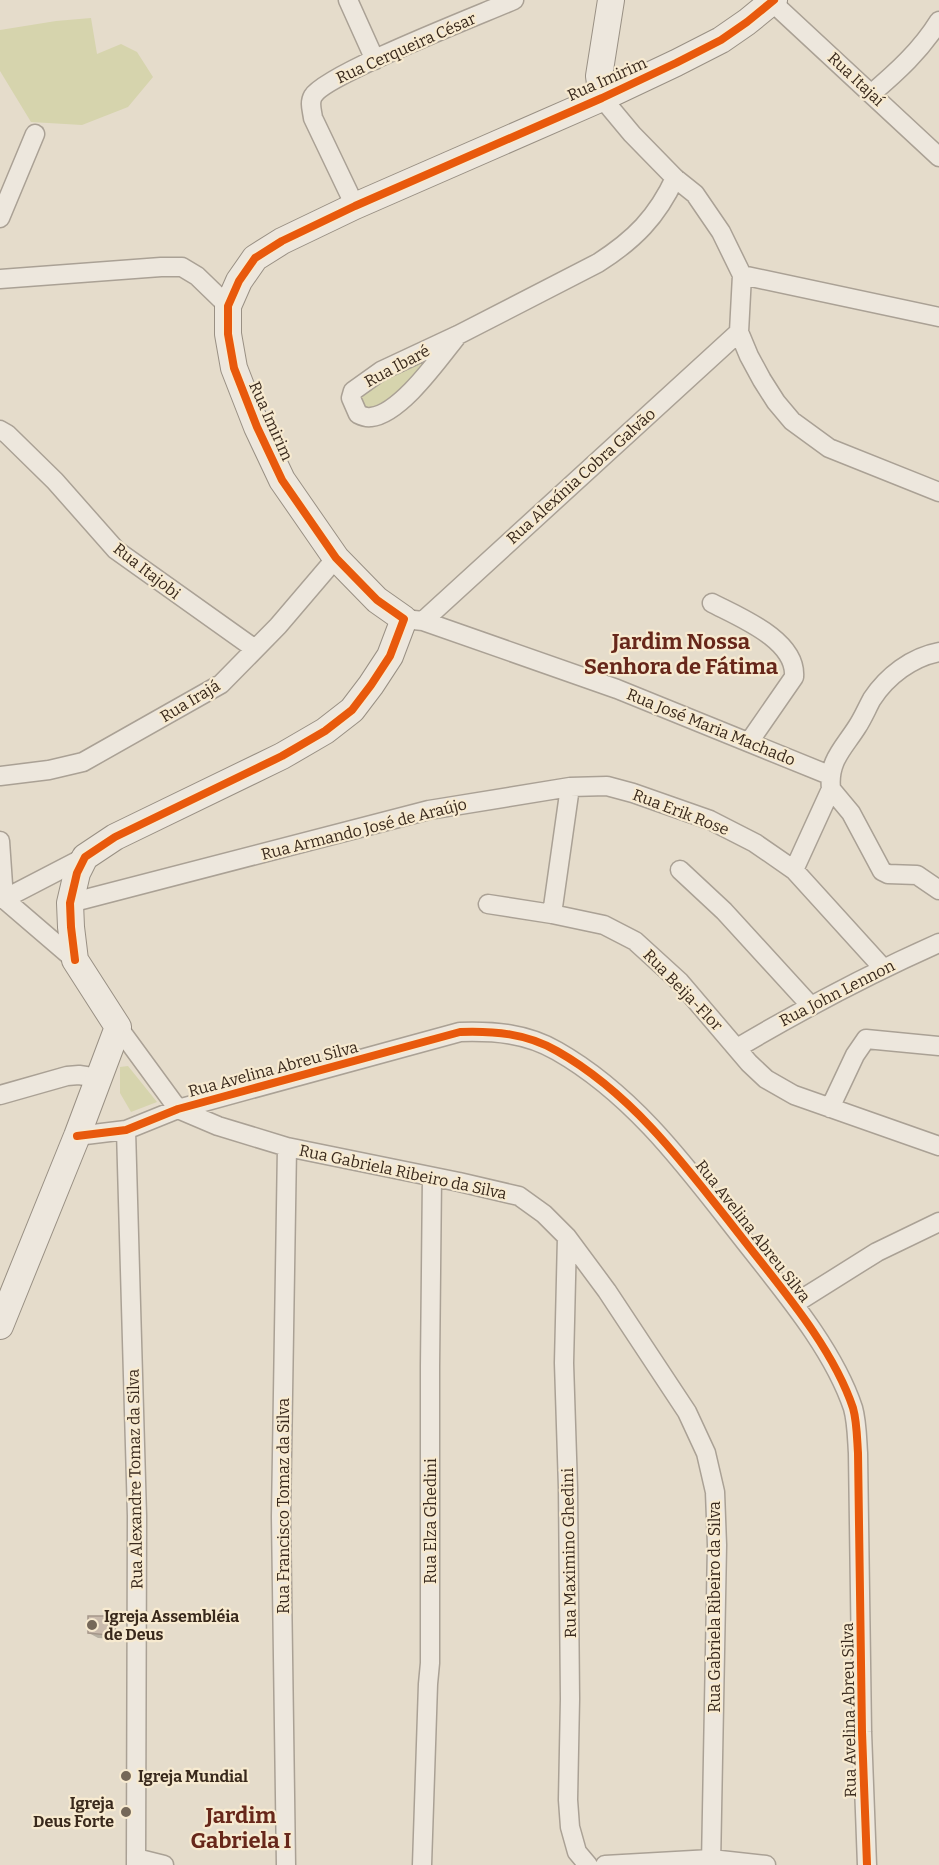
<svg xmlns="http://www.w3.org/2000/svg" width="939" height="1865" font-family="Bitter,serif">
<rect width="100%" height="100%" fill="#e5dccb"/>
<path fill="#d6d4ad" d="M91,18L97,54L121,44L137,52L153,77L128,107L82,125L31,122L0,71V30L56,21Z
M436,351L409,386L369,413L360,405L361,397L373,385Z
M128,1066L157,1102L131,1112L120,1093V1067Z"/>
<path fill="#0003" d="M108,1618L116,1623V1639L98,1638L89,1633Z"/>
<path fill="#c9baac" stroke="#a5978a" stroke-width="1.5" d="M88,1616H108V1635L88,1633Z"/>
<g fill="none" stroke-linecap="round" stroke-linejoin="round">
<defs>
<path id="street" d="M348,0L375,60
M772,2L939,157
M871,94C897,72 921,50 939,21
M602,98L632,134L675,178L695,194L721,232L742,275L739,332L749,356L762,380L776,402L792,421L829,448L939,492
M355,206L313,118C312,110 309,103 313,96C326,74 482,14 514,0
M0,218L35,134
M742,275L939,317
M0,279L161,267H182L197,276L228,306
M458,335C440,357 401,414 371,417C366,418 362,416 358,414L351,398L353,391L381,371L458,335L598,263C634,240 657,217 675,178
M0,430L7,434L55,481L116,550L255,649
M712,603C739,617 797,640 794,677L749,742
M404,619L423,621L617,689L829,775
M423,621L739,332
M0,776L49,770L83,762L221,684L278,626L336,558
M570,787L607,786L633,793L710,820L755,843L794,870L883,968
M831,789L851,813L882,871L888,874L917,875L939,890
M0,841L4,899
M680,870L724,911L810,1005
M794,870L831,789C828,761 843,749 857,727C863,718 867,708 872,699C887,676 912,657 939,652
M0,899H4L85,857
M4,899L75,960
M70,903L429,810L570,787L552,914
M488,904L552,914L604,925L635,941L680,982L749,1063L766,1079L794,1095L939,1146
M118,1027L178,1109L218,1126L287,1147L459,1182L519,1196L544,1214L567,1237L607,1291L687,1412L706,1453L715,1492L717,1545L711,1865
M737,1048C803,1009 869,974 939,943
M0,1095L67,1076L79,1075L99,1078
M830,1108L855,1055L866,1039L939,1046
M126,1130L137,1516L136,1865
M77,1136L126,1130L178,1109L460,1032C494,1031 526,1033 557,1051C638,1097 693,1176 750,1248C787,1295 834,1351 853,1408C857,1422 857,1439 858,1453L862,1732L867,1865
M567,1237L564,1363L568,1488L570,1699L568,1800L570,1827L577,1852L588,1865
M794,1304L877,1252L939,1222
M136,1858L164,1865
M286,1865L281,1517L287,1147
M422,1865L428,1684L430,1663V1366L432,1177
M605,1865L711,1859L766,1865"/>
<path id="secondary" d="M602,98L599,76L611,0
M0,1326L77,1136L118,1027L75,960L71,927L70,903L77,873L85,857L115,837L282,756L325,731L352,710L371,685L390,656L404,619L377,600L336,558L282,480L257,427L234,368L228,334V306L239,281L255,258L282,241L355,206L602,98L676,63L721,40L747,22L774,0"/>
</defs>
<use href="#street" stroke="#aaa195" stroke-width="21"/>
<use href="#secondary" stroke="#999084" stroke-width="28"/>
<use href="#street" stroke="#ede7dd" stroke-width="18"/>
<use href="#secondary" stroke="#ede7dd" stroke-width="26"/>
<defs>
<path id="cycleway" d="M75,960L71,927L70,903L77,873L85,857L115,837L282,756L325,731L352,710L371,685L390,656L404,619L377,600L336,558L282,480L257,427L234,368L228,334V306L239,281L255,258L282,241L355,206L602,98L676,63L721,40L747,22L774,0
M77,1136L126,1130L178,1109L460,1032C494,1031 526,1033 557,1051C638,1097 693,1176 750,1248C787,1295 834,1351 853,1408C857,1422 857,1439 858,1453L862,1732L867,1865"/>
</defs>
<use href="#cycleway" stroke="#f7ead0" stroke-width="11"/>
<use href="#cycleway" stroke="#e8590c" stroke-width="8"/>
</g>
<g fill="#756859" stroke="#f7ead0" stroke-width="2">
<circle cx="92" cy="1625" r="6"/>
<circle cx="126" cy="1776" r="6"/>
<circle cx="126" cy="1812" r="6"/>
</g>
<g text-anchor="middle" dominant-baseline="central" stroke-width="4.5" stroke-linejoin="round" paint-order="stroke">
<g font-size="16" fill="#39291c" stroke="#f7ead0">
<text transform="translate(406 48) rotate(-24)">Rua Cerqueira César</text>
<text transform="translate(607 79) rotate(-24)">Rua Imirim</text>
<text transform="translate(856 79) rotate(43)">Rua Itajaí</text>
<text transform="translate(397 366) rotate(-28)">Rua Ibaré</text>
<text transform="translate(271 421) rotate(66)">Rua Imirim</text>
<text transform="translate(581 476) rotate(-42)">Rua Alexínia Cobra Galvão</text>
<text transform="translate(147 571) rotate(38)">Rua Itajobi</text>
<text transform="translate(190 701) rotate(-31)">Rua Irajá</text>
<text transform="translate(711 727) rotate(22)">Rua José Maria Machado</text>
<text transform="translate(681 812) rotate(21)">Rua Erik Rose</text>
<text transform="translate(364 829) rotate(-14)">Rua Armando José de Araújo</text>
<text transform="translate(683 990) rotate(46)">Rua Beija-Flor</text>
<text transform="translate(837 993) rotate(-27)">Rua John Lennon</text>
<text transform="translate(273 1069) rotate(-15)">Rua Avelina Abreu Silva</text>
<text transform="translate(403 1172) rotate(12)">Rua Gabriela Ribeiro da Silva</text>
<text transform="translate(753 1231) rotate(52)">Rua Avelina Abreu Silva</text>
<text transform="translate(135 1479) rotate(-91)">Rua Alexandre Tomaz da Silva</text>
<text transform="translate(283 1506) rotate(-90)">Rua Francisco Tomaz da Silva</text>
<text transform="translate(430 1521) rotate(-90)">Rua Elza Ghedini</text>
<text transform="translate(569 1553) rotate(-91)">Rua Maximino Ghedini</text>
<text transform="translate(714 1607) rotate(-90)">Rua Gabriela Ribeiro da Silva</text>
<text transform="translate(849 1710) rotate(-91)">Rua Avelina Abreu Silva</text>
</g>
<g font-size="16" font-weight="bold" fill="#39291c" stroke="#f7ead0" text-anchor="start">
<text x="104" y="1616">Igreja Assembléia<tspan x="104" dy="18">de Deus</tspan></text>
<text x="138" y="1776">Igreja Mundial</text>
<text x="114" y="1803" text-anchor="end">Igreja<tspan x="114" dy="18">Deus Forte</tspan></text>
</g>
<g font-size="22" font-weight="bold" fill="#67271a" stroke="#f7ead0">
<text x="681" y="641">Jardim Nossa<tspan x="681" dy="25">Senhora de Fátima</tspan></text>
<text x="241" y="1815">Jardim<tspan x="241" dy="25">Gabriela I</tspan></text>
</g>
</g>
</svg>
